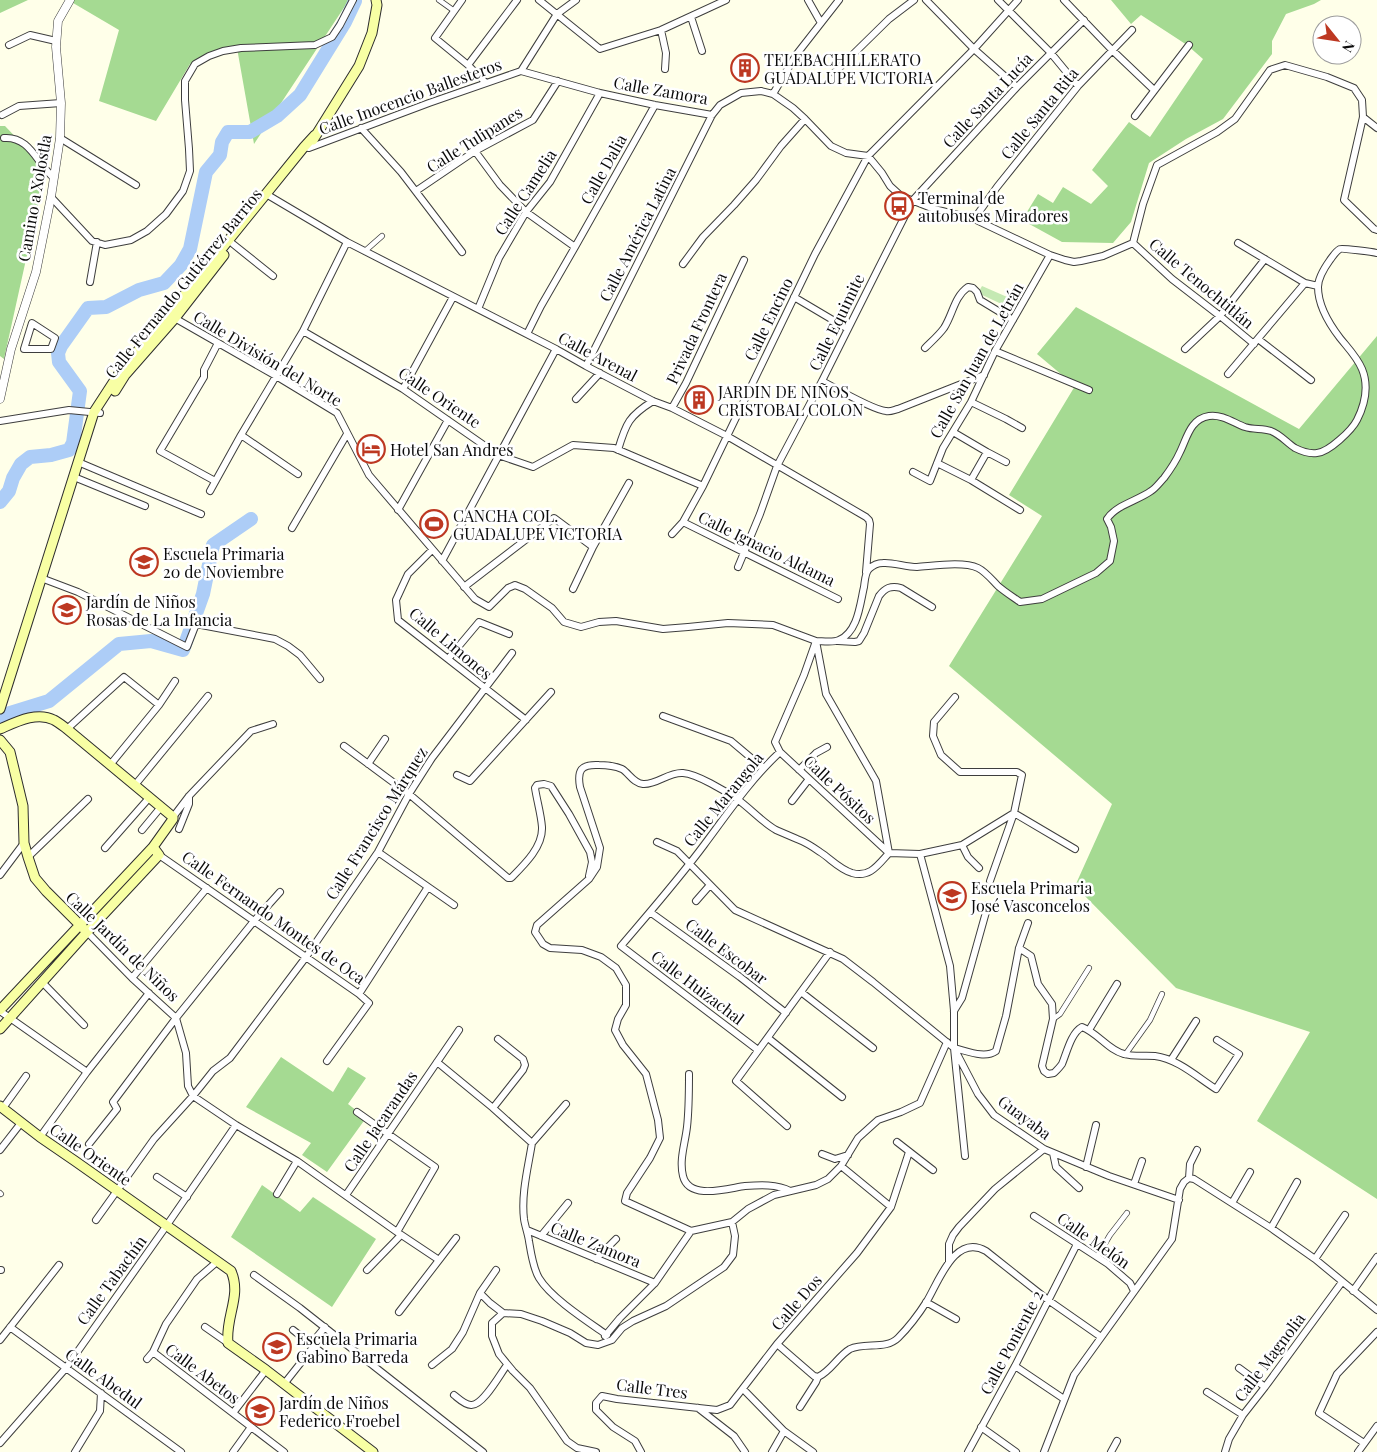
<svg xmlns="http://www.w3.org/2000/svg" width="1377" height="1452" font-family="'Playfair Display',serif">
<rect width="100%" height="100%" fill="#ffffe9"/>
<path fill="#c5e9b3" d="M982,286L1014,300L1010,308L978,293Z"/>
<path fill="#a5da92" d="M0,0H28L0,13Z
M68,0H349L254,144L237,48L190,64L156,121L99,101L119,30Z
M1111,0H1321L1314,4L1286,14L1272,41V54L1223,119L1186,139L1149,163L1131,222L1113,243L1062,242L1022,220L1038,194L1053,203L1063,187L1091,204L1108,186L1092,170L1129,122L1150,137L1203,59L1187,45L1141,15L1131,24Z
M0,126H5L46,169L4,359L0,356Z
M1076,307L1299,429L1377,336V1199L1257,1121L1310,1032L1176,988L1075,886L1112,804L949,666L1042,516L1009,495L1075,386L1037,354Z
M281,1057L333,1092L348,1067L366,1078L348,1104L366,1118L327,1172L302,1155L311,1143L246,1107Z
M262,1185L300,1212L313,1197L376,1239L332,1307L231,1237Z"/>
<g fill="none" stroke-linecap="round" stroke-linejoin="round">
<path stroke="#adcdf7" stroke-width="14" d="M0,502L9,491L13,478L21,464L30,457L51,455L69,450L73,443L80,391L59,362L58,353L61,346L88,308L106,307L139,290L164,283L181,265L190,249L206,172L220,155L222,142L228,132H250L277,116L300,95L345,22L355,1
M0,716L49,701L119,644L151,641L183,650L203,594L213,545L251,519"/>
<defs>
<path id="pedestrian" d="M439,0L453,10
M365,251L382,236
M1053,1019L1060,1014L1089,968
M1125,1055L1150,1020L1162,994
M0,1193L1,1194
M1097,1257L1110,1235L1127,1213"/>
<path id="minor" d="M462,0L435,38L468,65L486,83
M539,0L600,49L661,30L726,0
M808,0L821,23
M926,0L974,49L1017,87
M998,0L1050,52L1078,86
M1064,0L1112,50L1154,90
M691,17L702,51
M661,30L666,53L665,69
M9,45L30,35L56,41
M468,65L517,0
M521,71L600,93L655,105L712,115
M521,71L557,14L576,0
M834,73L889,19L914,0
M773,94L796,55L839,0
M2,115L19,106L61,103
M1135,116L1189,45
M1363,117L1377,128
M361,128L401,172L462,252
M4,138C30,136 37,164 54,178
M60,138L136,185
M304,147L309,148L429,103L521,71
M475,151L500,185L526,212L575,247
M416,191L475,151L533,120L558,81
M266,194L347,242L556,349L586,366L653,401L672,408L727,436L866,517L869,520L870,524L866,572
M51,197L92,241L105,245L131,240L147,231L166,214L183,191L190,171L189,149L185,100V81L195,64L209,56L223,51L241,48L315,45L332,37L340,25L353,0
M974,219L997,187L1078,86L1132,30
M1133,243L1143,204L1157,165L1217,132L1235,119L1270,70L1285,65L1327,77L1354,88L1362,100L1363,117L1344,200L1374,229L1377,230
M1133,243L1172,279L1220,316L1254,344
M1238,243L1305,283L1318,286
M233,244L273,276
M683,264L703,237L734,205L756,180L781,146L805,119
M90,282L97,242
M794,297L848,329
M478,309L499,258L526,212L550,182L600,93
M171,316L276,376L337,413L369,475L475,599L489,607L508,588L515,585L525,589L552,608L564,622L581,627L599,622L616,621L663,629L688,627L728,623L773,625L816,641L826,694L876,781L889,853
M32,323L55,338L51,349H24Z
M303,331L403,389L498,455L533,467L573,445L614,448L703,486
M527,334L541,306L575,247L655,105
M1258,339L1311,380
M925,348C931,342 939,335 944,328C953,314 954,297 968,287L973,288L977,292L980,300L1013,320
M1185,349L1220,316L1265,259
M995,351L1089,390
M586,366L712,115L720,105L741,93L761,91L773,94L793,108L805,119L831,146L846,153L868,156L882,173L890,186L901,196L934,209L974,219L1050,255L1065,260L1074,262L1081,261L1103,256L1133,243
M1228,374L1305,283
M822,381C835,388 875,411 886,411C890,412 894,410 898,409L984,375
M403,389L453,297
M576,399L600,373
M971,402L1006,419L1022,428
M672,408L686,383L744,260
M0,421L69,410L100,413
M953,432L987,452L1006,462
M241,435L298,474
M618,450C626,423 629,416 653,401
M78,462L201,514
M937,463L971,480L1020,510
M913,472L930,481L943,448L971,402L995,351L1050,255
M74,477L145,506
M971,480L987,452
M215,481L160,451L204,377V370L218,343
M210,491L241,435L303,331L347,242
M398,510L448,420
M683,522L838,599
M292,528L347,434
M672,534L683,522L703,486L815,254L868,156L974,49L1018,0
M432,550L408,574L396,600L398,620L526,720
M442,561L556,349
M738,567L760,514L777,466L822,381L878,269L913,200L1017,87L1084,20
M41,578L78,592L187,647L196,624L275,639L288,646L300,655L320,679
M464,587L554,518L593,547
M573,589L593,547L629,483
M838,641L855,642L859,641L864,633L879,596C885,588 891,585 901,588L932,607
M448,659L479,622L509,634
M955,697L934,722L933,736L941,755L960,772H1017L1022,775L1014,813L990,881
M663,716L731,741L763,768
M67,729L124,677L159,705
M344,746L409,794L508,878H511C524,865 543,847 542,827C541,814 537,801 535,788L537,785L544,784L551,786L569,814L590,852L592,862L589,876
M368,764L385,739
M110,765L159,705L175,681
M799,770L816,753L827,747
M457,775L470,781L551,692
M135,785L208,696
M792,801L809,779
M1014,813L1075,849
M173,817L189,796L251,731L273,724
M179,829L189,804V796
M142,830L161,807
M657,842L677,851L735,910L843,959L873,982L954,1048L978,1094L994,1115L1044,1149L1109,1176L1179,1200
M962,845L968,857L979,868
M105,848L149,798
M378,852L454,905
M889,853C878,865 870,878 852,873C839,869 831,859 820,852C813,847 805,842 797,839C790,836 783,833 776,830C762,822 751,809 737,799C725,791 697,774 683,773C668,772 657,785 643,784C633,783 629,773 622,769C615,766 607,765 599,765C581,764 577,770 580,787L600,848L597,867L589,879L537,925L535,932L543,944L550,948L582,950L601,957L616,968L626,985V1005L618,1019L615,1030L623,1045L646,1074L658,1120L660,1138L650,1158L627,1193L625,1201L691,1231L732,1222L748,1209L774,1195L816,1185L828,1179L841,1166L858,1138L878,1120L901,1112L920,1103L947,1042
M889,853L780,752L775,742L804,675L816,641C822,641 833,643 839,640C858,632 860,604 864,587C865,580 865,573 869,569C873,565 878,563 883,563C892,562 906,567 917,567C933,566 963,561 978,568C986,572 992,580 998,586C1005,592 1013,597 1020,602L1042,599L1096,573L1110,561L1114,541L1111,527L1107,519C1116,505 1137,501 1151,491C1156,488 1160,482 1164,478C1170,470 1176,461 1180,452C1187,438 1190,419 1209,416C1222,414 1234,423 1245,427C1254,430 1262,428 1271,431C1280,434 1287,443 1295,448C1301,451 1310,454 1317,453C1329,452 1352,430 1357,420C1365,404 1369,386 1362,369C1357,357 1348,348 1340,338C1330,325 1318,305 1318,287C1318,278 1325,267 1330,260C1333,256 1336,251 1340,249C1342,248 1373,252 1377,253
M889,853L920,854L962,845L1014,813
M920,854L950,966L954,1011V1048L965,1156
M159,855L359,994L369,1003L327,1061
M28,857L88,799
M0,875L24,843
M696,901L710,885
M650,912L740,977L786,1013
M87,932L132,978L176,1018L186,1053L188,1086L193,1096L236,1125L297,1161L397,1232L439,1260
M1019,948L1031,956L1038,984L1052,1004L1053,1019L1042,1066L1044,1071L1048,1074L1054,1073C1057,1070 1060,1067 1062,1064C1067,1052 1071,1033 1082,1027C1098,1033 1108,1050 1124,1054C1134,1057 1145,1055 1155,1056C1178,1059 1197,1077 1216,1089L1239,1054L1217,1040
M132,978L207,888
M42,982L84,1025
M801,992L873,1048
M359,994L428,887
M0,1011L87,1072
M954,1011L962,998L988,905
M1089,1030L1117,984
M768,1038L842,1097
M954,1048C967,1051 985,1059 996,1051L1006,1016L1019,948L1028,923
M758,1050L621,946C649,913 678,880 704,845C728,813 750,780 780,752
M1171,1060L1196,1021
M437,1062L493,1108L532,1143
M689,1074C689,1092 689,1109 687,1127C685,1144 679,1160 683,1176C689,1201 729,1188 745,1186C760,1185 777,1184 790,1191
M3,1108L26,1076
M493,1108L523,1070L525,1065L523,1059L498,1039
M357,1112L435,1167L397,1232
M787,1126L736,1081L830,952
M40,1137L87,1072L149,993
M897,1142L933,1170
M532,1143C528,1168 521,1194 524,1219C525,1226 528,1234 529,1241C531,1253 533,1268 539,1278C551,1298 587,1321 607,1335
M532,1143L566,1104
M89,1144L117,1109L113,1102L176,1018L254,921L280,892
M0,1150L21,1123
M1053,1153L1056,1167L1079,1188
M822,1154L835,1159L848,1155
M841,1166L891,1207
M1086,1167L1096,1125
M157,1177L187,1197
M1189,1178L1194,1179L1271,1228L1315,1259L1377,1310
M1189,1178L1190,1164L1197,1150
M1134,1184L1142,1161
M277,1194L297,1161
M346,1195L459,1030
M1232,1203L1250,1172
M1034,1216L1108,1264L1130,1283L1134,1291
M96,1220L154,1139L193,1096L213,1071L230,1058L306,957L378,852L409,794L432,758L512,653
M1271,1228L1297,1182
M527,1230L655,1283
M541,1236L568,1203
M596,1259L616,1239
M1315,1259L1345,1215
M949,1262V1244L953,1235L959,1227L995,1189L1044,1149
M0,1270H1
M367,1270L401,1235
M254,1275L300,1308L483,1452
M1353,1291L1377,1257
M480,1293L490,1303L503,1313
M926,1302L956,1319
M399,1312L456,1238
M503,1313L521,1314L542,1321L570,1333L586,1343L598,1345L612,1340L622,1328L633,1321L666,1306L724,1267L733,1255L735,1236L732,1222
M503,1313L492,1323V1336L499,1354L513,1371L530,1388L567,1441L577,1448L596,1452
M10,1327L181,1452
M205,1327L228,1343
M293,1330L326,1356
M605,1336L620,1318L655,1283L691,1231
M0,1340L59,1265
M311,1344L325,1327
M777,1344L814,1376L818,1377
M153,1352L284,1452
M147,1359L153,1352L166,1324L197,1279L218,1261
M432,1365L452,1349L463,1332L480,1293L496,1270
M1015,1366L1064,1399
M1239,1368L1265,1387
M818,1377C831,1371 838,1356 850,1349C865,1342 886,1350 898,1338C907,1329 920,1312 927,1301C939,1281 955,1233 986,1251L1048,1300L1101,1337
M284,1384L314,1346
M743,1389L784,1431L813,1452
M1207,1392L1243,1415
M454,1395C459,1399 465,1405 471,1405C483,1406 500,1374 507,1365
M800,1407L816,1382L818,1377
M698,1408L734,1436L745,1452
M233,1413L266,1370
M981,1427L1016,1452
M0,1443L66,1368L167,1225L236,1125
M1364,1443L1319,1413L1337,1374L1377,1332
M75,1452L100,1411L101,1393
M233,1452L251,1427
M641,1452L635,1441L613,1427L596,1410V1403L602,1396L617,1399L717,1410L730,1405L777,1344L857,1253L891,1207L909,1152
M772,1452L784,1431
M968,1452L1015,1366L1077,1244
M1044,1452L1074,1375L1172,1239L1180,1189L1184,1182L1189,1178
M1111,1452L1117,1441
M1225,1452L1229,1439L1243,1415L1265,1387L1342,1282
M1358,1452L1377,1426"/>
<path id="tertiary" d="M0,399L11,349L36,272L51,197L60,138L61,103L56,47L58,21L70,0"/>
<path id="secondary" d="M313,140L359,66L372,33L377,5L376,0
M115,391L125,375L175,318L224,255
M0,709L94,412L120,372L168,315L304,147L315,135
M0,729C16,722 37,711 54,720C58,722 63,726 67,729L173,817V819L153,847L0,1010
M0,740L10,752L23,806L24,843L28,857L35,878L46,891L84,929
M0,1029L87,932L159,855L153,847
M0,1106L40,1137L75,1161L231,1271C242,1296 225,1317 228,1343L266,1370L373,1452"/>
</defs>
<use href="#pedestrian" stroke="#3e3e3e" stroke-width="6"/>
<use href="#minor" stroke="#3e3e3e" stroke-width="8"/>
<use href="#tertiary" stroke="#3e3e3e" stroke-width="9"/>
<use href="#secondary" stroke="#2d2d2d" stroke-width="11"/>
<use href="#pedestrian" stroke="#fff" stroke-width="4.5"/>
<use href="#minor" stroke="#fff" stroke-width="6"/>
<use href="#tertiary" stroke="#fff" stroke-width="8"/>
<use href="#secondary" stroke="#f8ffa4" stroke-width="9"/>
</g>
<defs>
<symbol id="building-ring" viewBox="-11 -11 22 22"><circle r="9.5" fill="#fff" stroke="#bd3822" stroke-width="1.5"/><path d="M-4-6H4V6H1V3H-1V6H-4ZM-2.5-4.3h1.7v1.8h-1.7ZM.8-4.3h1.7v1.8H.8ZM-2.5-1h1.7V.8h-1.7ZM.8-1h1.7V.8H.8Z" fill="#bd3822"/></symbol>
<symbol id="bus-ring" viewBox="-11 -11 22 22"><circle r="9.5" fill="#fff" stroke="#bd3822" stroke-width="1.5"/><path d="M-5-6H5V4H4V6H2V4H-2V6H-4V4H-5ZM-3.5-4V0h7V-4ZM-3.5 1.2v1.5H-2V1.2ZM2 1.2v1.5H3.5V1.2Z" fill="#bd3822"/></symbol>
<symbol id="hotel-ring" viewBox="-11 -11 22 22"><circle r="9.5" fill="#fff" stroke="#bd3822" stroke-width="1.5"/><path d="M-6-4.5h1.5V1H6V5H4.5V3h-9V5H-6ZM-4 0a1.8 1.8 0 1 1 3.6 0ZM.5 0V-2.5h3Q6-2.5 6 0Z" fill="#bd3822"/></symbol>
<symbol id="stadium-ring" viewBox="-11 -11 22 22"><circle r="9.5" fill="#fff" stroke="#bd3822" stroke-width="1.5"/><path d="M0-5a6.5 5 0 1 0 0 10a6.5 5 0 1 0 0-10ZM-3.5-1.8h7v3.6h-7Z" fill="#bd3822"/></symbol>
<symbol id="school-ring" viewBox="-11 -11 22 22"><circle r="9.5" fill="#fff" stroke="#bd3822" stroke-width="1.5"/><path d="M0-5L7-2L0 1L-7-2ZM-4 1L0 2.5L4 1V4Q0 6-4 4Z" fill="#bd3822"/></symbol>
</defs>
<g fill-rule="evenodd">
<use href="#building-ring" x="729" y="52" width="32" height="32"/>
<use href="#bus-ring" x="883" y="190" width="32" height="32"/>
<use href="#building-ring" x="683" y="384" width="32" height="32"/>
<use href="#hotel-ring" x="355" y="433" width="32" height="32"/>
<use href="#stadium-ring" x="418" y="508" width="32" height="32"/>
<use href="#school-ring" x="128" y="546" width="32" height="32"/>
<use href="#school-ring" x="51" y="594" width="32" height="32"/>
<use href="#school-ring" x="936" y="880" width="32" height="32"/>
<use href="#school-ring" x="261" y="1331" width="32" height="32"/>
<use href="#school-ring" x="244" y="1395" width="32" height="32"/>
</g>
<g text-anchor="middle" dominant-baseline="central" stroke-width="5" stroke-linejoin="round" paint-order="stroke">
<g font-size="16" fill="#0b0b0b" stroke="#fff" text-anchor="start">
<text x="764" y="59">TELEBACHILLERATO<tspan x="764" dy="18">GUADALUPE VICTORIA</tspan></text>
<text x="918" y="197">Terminal de<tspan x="918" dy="18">autobuses Miradores</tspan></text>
<text x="718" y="391">JARDIN DE NIÑOS<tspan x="718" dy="18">CRISTOBAL COLON</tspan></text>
<text x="390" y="449">Hotel San Andres</text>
<text x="453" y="515">CANCHA COL.<tspan x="453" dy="18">GUADALUPE VICTORIA</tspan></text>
<text x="163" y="553">Escuela Primaria<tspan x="163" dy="18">20 de Noviembre</tspan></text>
<text x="86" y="601">Jardín de Niños<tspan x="86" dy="18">Rosas de La Infancia</tspan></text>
<text x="971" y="887">Escuela Primaria<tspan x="971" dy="18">José Vasconcelos</tspan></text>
<text x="296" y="1338">Escuela Primaria<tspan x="296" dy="18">Gabino Barreda</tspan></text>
<text x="279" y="1402">Jardín de Niños<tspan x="279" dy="18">Federico Froebel</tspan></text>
</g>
<g font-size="16" fill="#0b0b0b" stroke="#fff">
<text transform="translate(661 90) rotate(10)">Calle Zamora</text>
<text transform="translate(410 96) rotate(-20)">Calle Inocencio Ballesteros</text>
<text transform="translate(987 100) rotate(-47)">Calle Santa Lucía</text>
<text transform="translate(1039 113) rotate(-51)">Calle Santa Rita</text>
<text transform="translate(474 139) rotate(-32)">Calle Tulipanes</text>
<text transform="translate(603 169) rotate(-61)">Calle Dalia</text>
<text transform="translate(525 192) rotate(-57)">Calle Camelia</text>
<text transform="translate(34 198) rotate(-80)">Camino a Xolostla</text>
<text transform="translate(637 234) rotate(-63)">Calle América Latina</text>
<text transform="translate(183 283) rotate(-51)">Calle Fernando Gutiérrez Barrios</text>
<text transform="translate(1202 283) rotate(40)">Calle Tenochtitlán</text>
<text transform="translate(768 319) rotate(-64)">Calle Encino</text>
<text transform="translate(836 322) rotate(-64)">Calle Equimite</text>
<text transform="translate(696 328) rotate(-65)">Privada Frontera</text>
<text transform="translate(598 356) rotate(28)">Calle Arenal</text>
<text transform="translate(268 358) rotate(31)">Calle División del Norte</text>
<text transform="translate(976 360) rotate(-61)">Calle San Juan de Letrán</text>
<text transform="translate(440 397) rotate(34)">Calle Oriente</text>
<text transform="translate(767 548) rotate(26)">Calle Ignacio Aldama</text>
<text transform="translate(451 643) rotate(40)">Calle Limones</text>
<text transform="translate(840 789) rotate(43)">Calle Pósitos</text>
<text transform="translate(723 799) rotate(-51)">Calle Marangola</text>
<text transform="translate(376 823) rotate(-58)">Calle Francisco Márquez</text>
<text transform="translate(274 917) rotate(35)">Calle Fernando Montes de Oca</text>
<text transform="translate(123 946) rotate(44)">Calle Jardín de Niños</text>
<text transform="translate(727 951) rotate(37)">Calle Escobar</text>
<text transform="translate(698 987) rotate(37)">Calle Huizachal</text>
<text transform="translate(1025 1117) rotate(37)">Guayaba</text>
<text transform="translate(380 1121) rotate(-56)">Calle Jacarandas</text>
<text transform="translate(91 1154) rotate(35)">Calle Oriente</text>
<text transform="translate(1094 1240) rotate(35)">Calle Melón</text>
<text transform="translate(596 1244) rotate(22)">Calle Zamora</text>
<text transform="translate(111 1280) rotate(-54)">Calle Tabachín</text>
<text transform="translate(796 1302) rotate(-49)">Calle Dos</text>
<text transform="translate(1011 1342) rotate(-62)">Calle Poniente 2</text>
<text transform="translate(1269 1357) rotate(-53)">Calle Magnolia</text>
<text transform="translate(203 1373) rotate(37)">Calle Abetos</text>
<text transform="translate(104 1378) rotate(36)">Calle Abedul</text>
<text transform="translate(652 1388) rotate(7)">Calle Tres</text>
</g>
</g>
<g transform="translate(1337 40) rotate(120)"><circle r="24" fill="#ffffff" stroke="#9d9d9d"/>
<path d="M0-4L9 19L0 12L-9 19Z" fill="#bd3822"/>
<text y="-8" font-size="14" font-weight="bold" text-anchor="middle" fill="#0b0b0b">N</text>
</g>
</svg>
